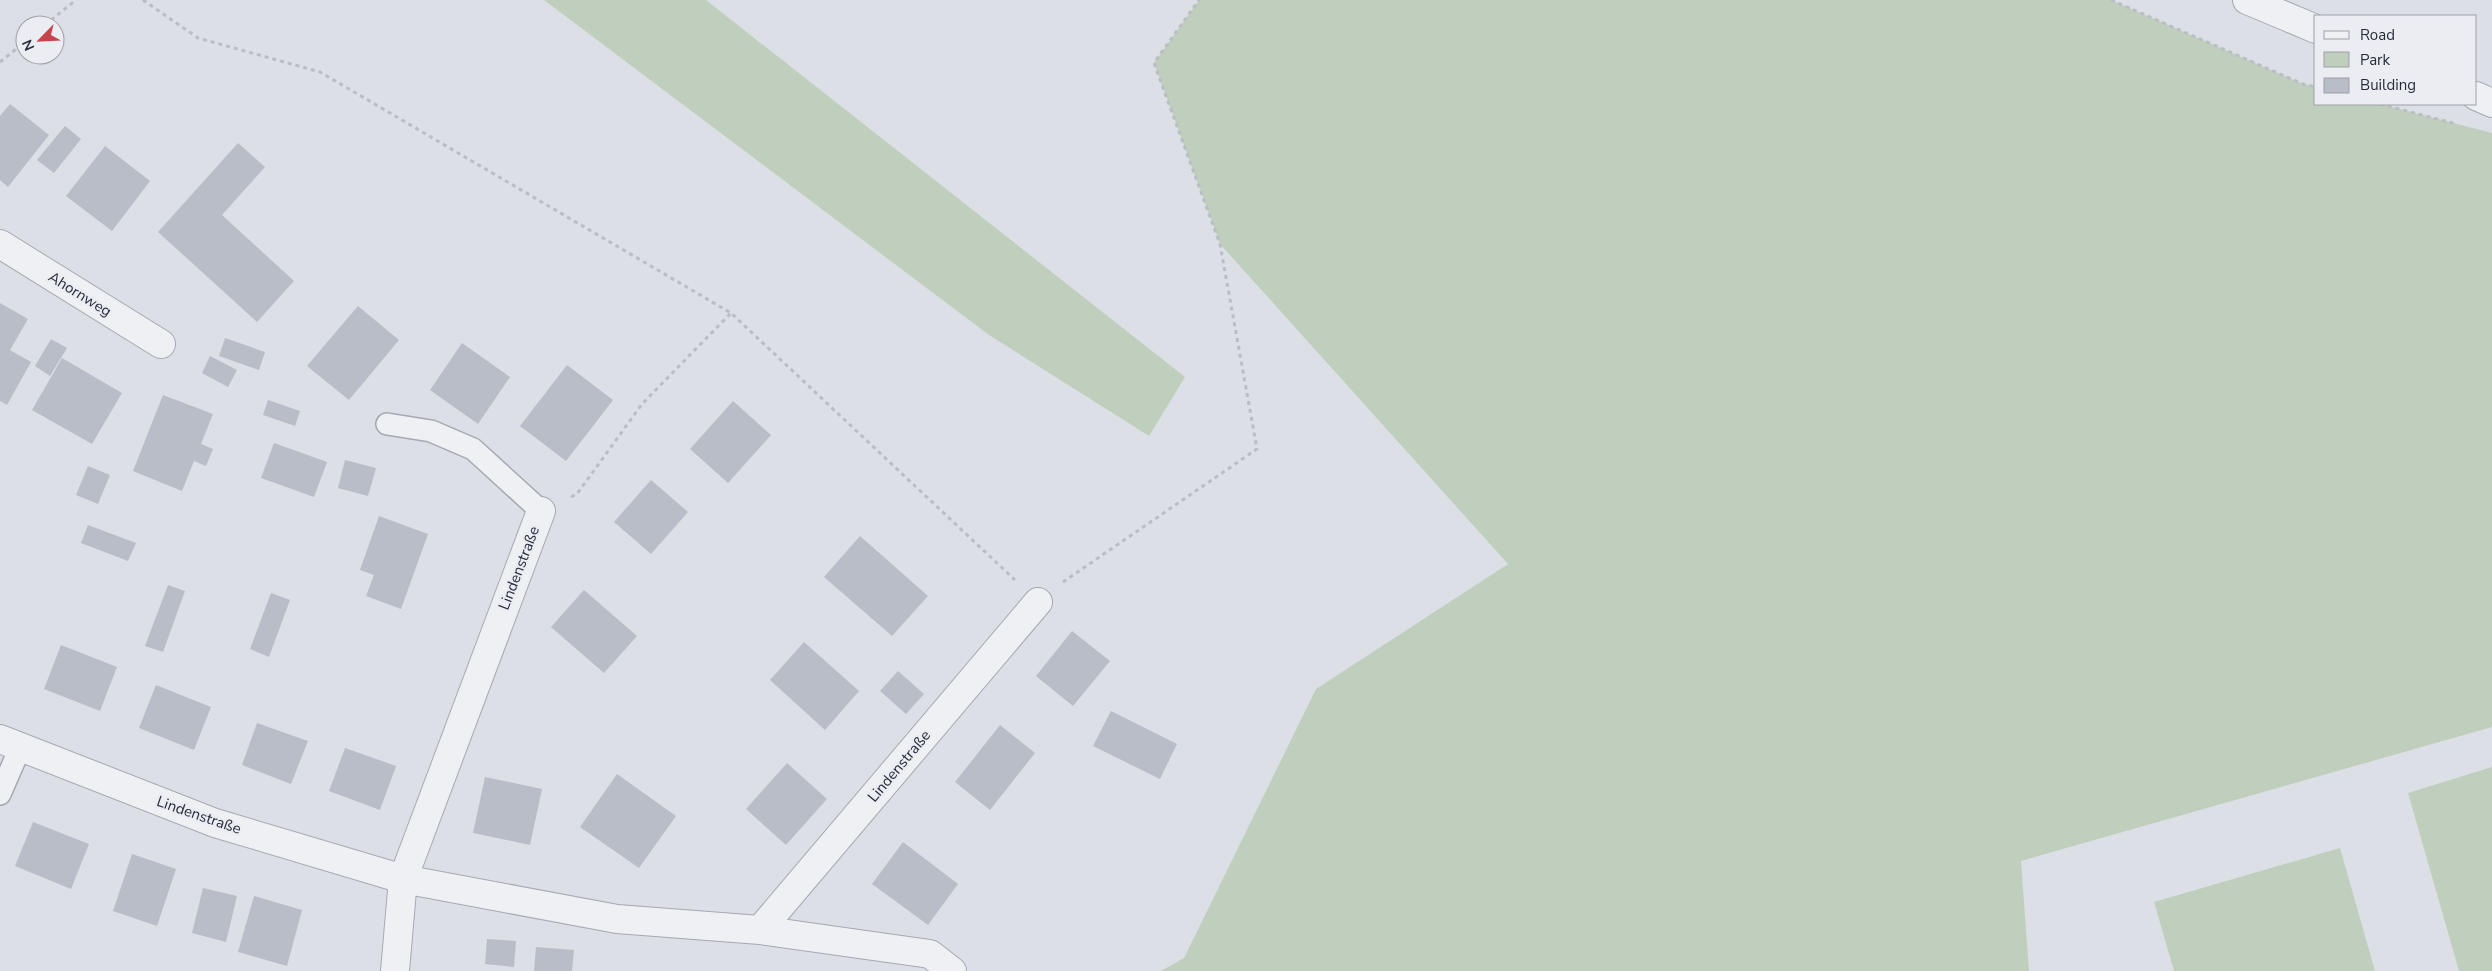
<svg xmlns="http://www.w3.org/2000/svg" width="2492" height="971" font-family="'Nunito Sans',sans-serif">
<rect width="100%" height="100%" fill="#dcdfe5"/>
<path fill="#c0cfbd" d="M544,0H706L1185,377L1149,436L989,335Z
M1199,0H2111L2303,84L2316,87V104H2380L2492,133V727L2021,861L2029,971H1161L1184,958L1316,689L1508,564L1220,244L1154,63Z
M2492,767V971H2459L2408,793Z
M2340,848L2375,971H2174L2154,902Z"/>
<path fill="#b9bdc8" d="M10,104L49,135L8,187L0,180V116Z
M65,126L81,139L54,173L37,160Z
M238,143L265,167L222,215L294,281L257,322L158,232Z
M105,146L150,181L112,231L66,196Z
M0,303L28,319L10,350L31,362L7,405L0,401Z
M358,306L399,340L349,400L307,366Z
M225,338L265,352L259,370L219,356Z
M51,339L67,348L50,376L35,366Z
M462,343L510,377L478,424L430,390Z
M210,356L237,370L228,387L202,373Z
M62,358L122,393L92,444L32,410Z
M567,365L613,400L566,461L520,426Z
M163,395L213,414L201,444L213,449L206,466L194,461L182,491L133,471Z
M268,400L300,411L295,426L263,415Z
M733,401L771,435L728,483L690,449Z
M274,443L327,462L314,497L261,478Z
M345,460L376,468L368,496L338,488Z
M88,466L110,475L98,504L76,495Z
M651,480L688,512L651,554L614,522Z
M379,516L428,534L401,609L366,596L374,575L360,570Z
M88,525L136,543L128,561L81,543Z
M860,536L928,596L892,636L824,577Z
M168,585L185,591L163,652L145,646Z
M584,590L637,636L604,673L551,627Z
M271,593L290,600L269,657L250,649Z
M1072,631L1110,661L1073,706L1036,676Z
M804,642L859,691L825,730L770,680Z
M61,645L117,667L100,711L44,689Z
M898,671L924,694L906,714L880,691Z
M156,685L211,707L194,750L139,728Z
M1111,711L1177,744L1160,779L1093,746Z
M257,723L308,741L291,784L242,765Z
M1000,725L1035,753L990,810L955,782Z
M345,748L396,766L380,810L329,791Z
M787,763L827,799L786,845L746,809Z
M617,774L676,816L639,868L580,827Z
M485,777L542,789L530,845L473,833Z
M33,822L89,844L71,889L15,866Z
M903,842L958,884L928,925L872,884Z
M132,854L176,869L157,926L113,911Z
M203,888L237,896L226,942L192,933Z
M254,896L302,910L287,966L238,952Z
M487,939L516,941L514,967L485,964Z
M536,947L574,950L572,971H534Z"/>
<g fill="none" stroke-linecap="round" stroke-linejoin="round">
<defs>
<path id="service" d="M387,424L431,431L473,449L541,511
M0,794L20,748"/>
<path id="minor" d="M0,244L161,344
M0,739L215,823L403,879L617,919L760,930L930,954L952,971
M760,930L1038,602
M395,971L403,879L541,511"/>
<path id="tertiary" d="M2247,0L2316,29
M2476,96L2492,103"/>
</defs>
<use href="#service" stroke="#a6a9b2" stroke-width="24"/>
<use href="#minor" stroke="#a6a9b2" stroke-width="30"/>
<use href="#tertiary" stroke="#a6a9b2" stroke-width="30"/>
<path stroke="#babdc4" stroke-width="3" stroke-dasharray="4 4" stroke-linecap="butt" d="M143,0L198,38L320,72L731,313L1015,580
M2111,0L2303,84L2316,87
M45,25L76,0
M0,62L25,42
M2380,104L2456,124
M571,497L577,494L642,404L731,313
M1063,582L1257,449L1220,244L1154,63L1199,0"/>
<use href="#service" stroke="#eef0f4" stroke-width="21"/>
<use href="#minor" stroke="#eef0f4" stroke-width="28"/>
<use href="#tertiary" stroke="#eef0f4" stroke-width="28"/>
</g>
<g text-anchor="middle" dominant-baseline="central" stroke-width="5" stroke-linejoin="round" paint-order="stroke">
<g font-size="15" fill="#272c3a" stroke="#ebedf3">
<text transform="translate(80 294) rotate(32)">Ahornweg</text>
<text transform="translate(519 568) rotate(-69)">Lindenstraße</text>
<text transform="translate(899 766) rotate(-50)">Lindenstraße</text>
<text transform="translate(199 815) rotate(19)">Lindenstraße</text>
</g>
</g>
<rect x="2314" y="15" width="162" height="90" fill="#ebedf3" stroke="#9da0a9"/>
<rect x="2324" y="31" width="25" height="8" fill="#eef0f4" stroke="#9da0a9"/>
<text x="2360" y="40" font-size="15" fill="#272c3a">Road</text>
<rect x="2324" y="52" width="25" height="15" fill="#c0cfbd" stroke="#9da0a9"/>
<text x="2360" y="65" font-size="15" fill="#272c3a">Park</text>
<rect x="2324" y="78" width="25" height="15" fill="#b9bdc8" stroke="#9da0a9"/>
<text x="2360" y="90" font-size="15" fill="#272c3a">Building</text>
<g transform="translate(40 40) rotate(246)"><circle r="24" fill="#ebedf3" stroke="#9da0a9"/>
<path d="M0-4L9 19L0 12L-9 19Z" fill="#c6454c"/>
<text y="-8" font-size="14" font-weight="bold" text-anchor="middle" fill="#272c3a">N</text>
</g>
</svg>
